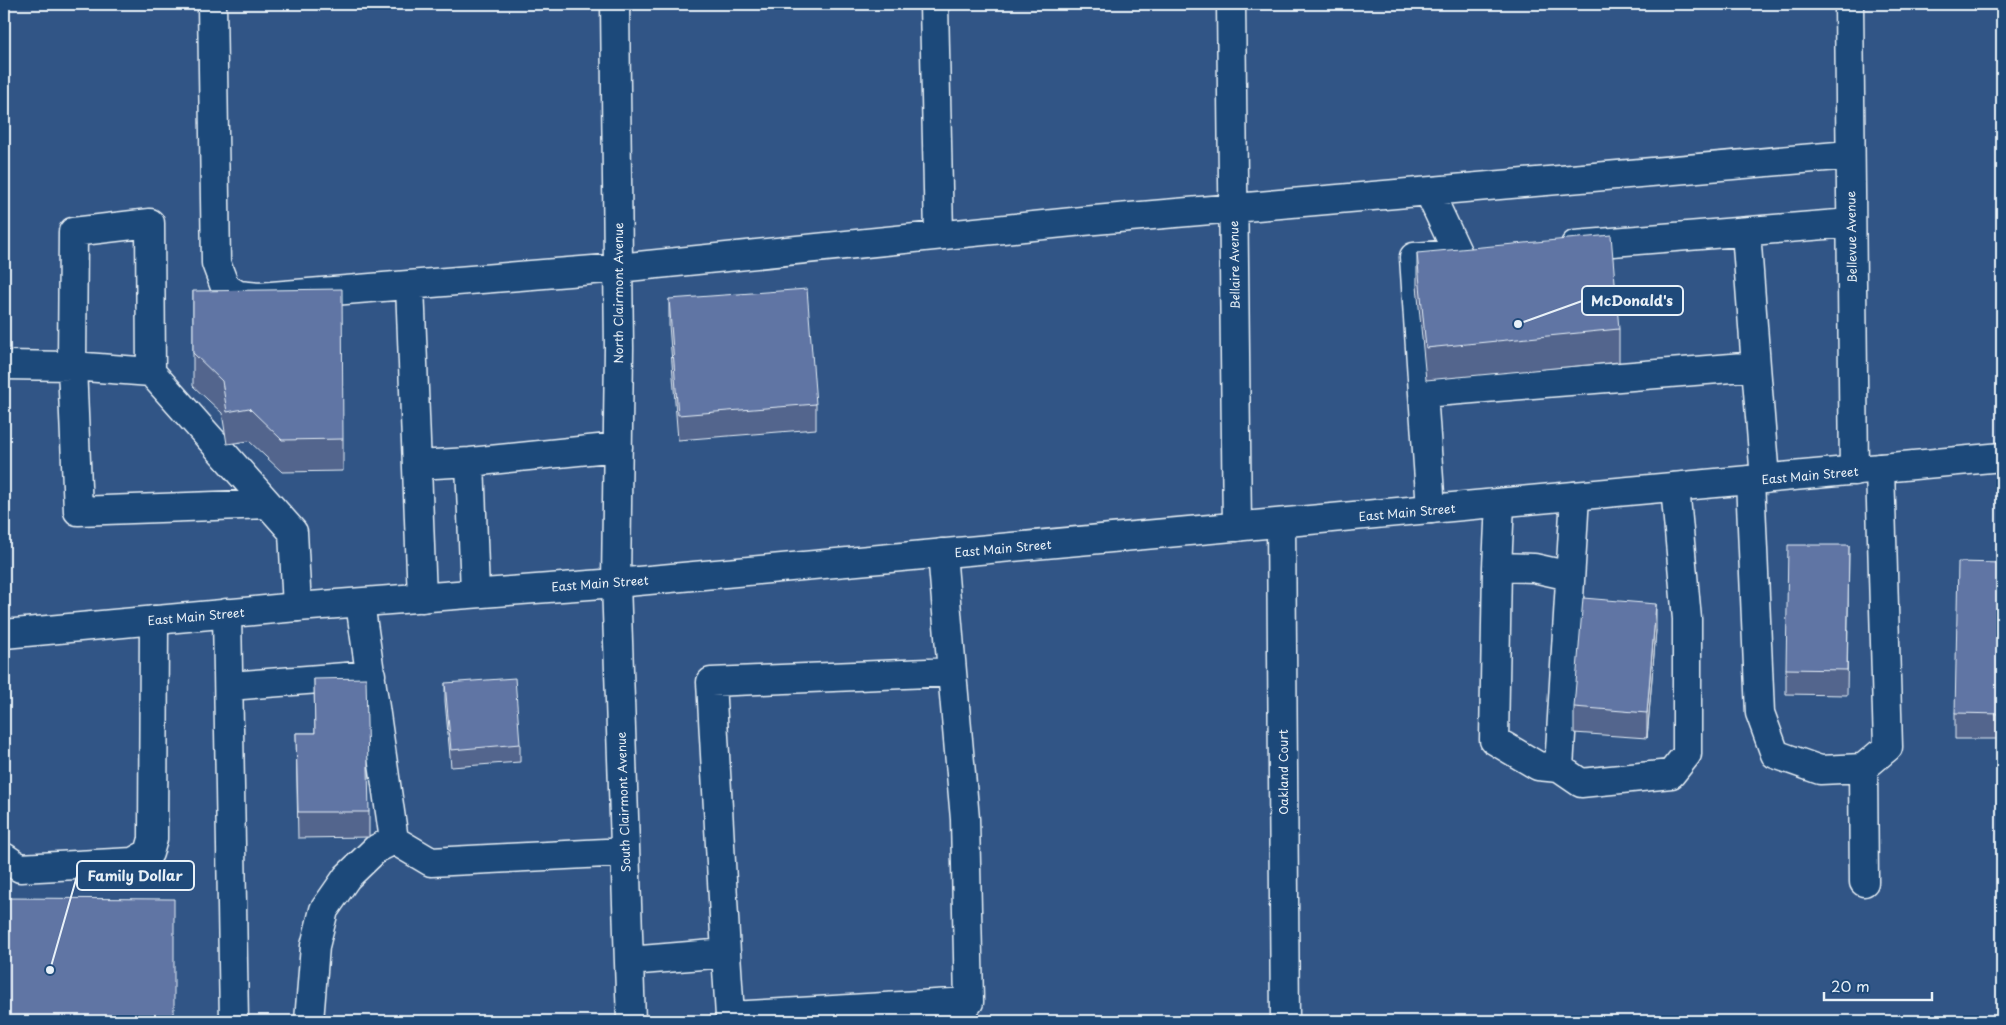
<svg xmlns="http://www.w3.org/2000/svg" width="2006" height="1025" font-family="'Playpen Sans',sans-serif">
<rect width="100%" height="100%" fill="#315586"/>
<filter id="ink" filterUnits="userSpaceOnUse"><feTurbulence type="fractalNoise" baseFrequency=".02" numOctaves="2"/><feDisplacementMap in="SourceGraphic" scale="10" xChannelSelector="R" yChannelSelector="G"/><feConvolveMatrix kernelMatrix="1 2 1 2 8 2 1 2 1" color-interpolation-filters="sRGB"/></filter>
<g filter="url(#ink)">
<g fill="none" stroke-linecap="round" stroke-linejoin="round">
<defs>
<path id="minor" d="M212,4L216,263L225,287L238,295L259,297L618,268L1083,221L1849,155
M615,4L619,348L616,583L631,1021
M934,4L939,235
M1231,4L1237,527
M1849,4L1854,471
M1429,192L1458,254
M1575,245L1850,223
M1455,254L1414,257L1423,393L1756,366L1746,232
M410,285L422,598
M4,365L72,366L151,372L293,532L297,607
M1756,366L1765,479
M151,372L150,223L73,232L72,366L78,511L268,504
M1423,393L1431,509
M470,462L475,592
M417,465L470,462L618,447
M1750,480L1760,713L1775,754L1820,770L1863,768L1888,747L1880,468
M1500,503L1497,567L1494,740L1538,766L1559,768L1581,783L1671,774L1687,754V619L1675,487
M1281,523L1285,1021
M1497,567L1534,568L1570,576
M360,603L394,840
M227,613L234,1021
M229,686L371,675
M1559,768L1575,496
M1863,768L1864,882
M394,840L431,862L625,852
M4,857L20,868L133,862L149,853L153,839L154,620
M726,953L730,1016L969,1002L965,819L952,672
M629,961L726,953L711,682L952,672L942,553
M309,1021L315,946L324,910L347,877L376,849L394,840"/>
<path id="major" d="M4,634L297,607L616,583L2002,457"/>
</defs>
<use href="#minor" stroke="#e8f1f8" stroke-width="31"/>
<use href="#major" stroke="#e8f1f8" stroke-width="31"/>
<use href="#minor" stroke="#1f4a7a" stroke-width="28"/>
<use href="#major" stroke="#1f4a7a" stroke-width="28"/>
</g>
<path fill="#53658d" stroke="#e8f1f8" d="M1417,253L1619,329V362L1426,380L1417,286Z
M193,291L343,439V471L282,472L249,441L227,444L222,413L193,386Z
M669,299L816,404V429L678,440L669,325Z
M1849,545L1847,695L1786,694V669Z
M2002,563V739H1955V713Z
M1656,630L1647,738L1574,733V707Z
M314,679L369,812V837L298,838L296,733H315Z
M445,683L520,744V762L451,767L445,701Z"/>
<path fill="#435273" stroke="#e8f1f8" d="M1656,604V630L1647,738V713Z"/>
<path fill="#6075a4" stroke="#e8f1f8" d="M1611,235L1619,329L1426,348L1417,253Z
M342,289L343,439L282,440L249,408L227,412L222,381L193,353V291Z
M807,289L816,404L678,415L669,299Z
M1788,545H1849L1847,670L1786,669Z
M1958,562L2002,563V714L1955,713Z
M1583,598L1656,604L1647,713L1574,707Z
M366,678L369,812H298L296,733H315L314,679Z
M515,678L520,744L451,750L445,683Z
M4,898L174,899V1021H4Z"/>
</g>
<g text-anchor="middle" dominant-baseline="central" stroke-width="4.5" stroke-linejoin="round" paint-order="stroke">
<g font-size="12" fill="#e8f1f8" stroke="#1f4a7a">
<text transform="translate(1851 237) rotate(-91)">Bellevue Avenue</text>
<text transform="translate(1234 265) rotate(-91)">Bellaire Avenue</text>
<text transform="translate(618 293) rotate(-90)">North Clairmont Avenue</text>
<text transform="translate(1810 475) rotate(-5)">East Main Street</text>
<text transform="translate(1407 512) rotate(-5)">East Main Street</text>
<text transform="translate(1003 548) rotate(-5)">East Main Street</text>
<text transform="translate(600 583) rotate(-4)">East Main Street</text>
<text transform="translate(196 616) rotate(-5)">East Main Street</text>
<text transform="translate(1283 772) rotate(-90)">Oakland Court</text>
<text transform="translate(623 802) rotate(-92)">South Clairmont Avenue</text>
</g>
</g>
<path fill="none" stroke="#e8f1f8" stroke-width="2" d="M1518 324L1582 301M50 970L77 876"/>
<g fill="#e8f1f8" stroke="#1f4a7a" stroke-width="2">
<circle cx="1518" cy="324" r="5"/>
<circle cx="50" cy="970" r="5"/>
</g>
<g fill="#1f4a7a" stroke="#e8f1f8" stroke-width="2">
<rect x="1582" y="286" width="101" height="29" rx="5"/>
<rect x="77" y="861" width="117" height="29" rx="5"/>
</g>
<g font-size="14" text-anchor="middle" font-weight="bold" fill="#e8f1f8">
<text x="1632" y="306">McDonald's</text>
<text x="135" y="881">Family Dollar</text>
</g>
<rect width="2006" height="1025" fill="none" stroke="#1f4a7a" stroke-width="20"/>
<rect x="10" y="10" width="1986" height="1005" fill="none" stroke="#e8f1f8" stroke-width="2" filter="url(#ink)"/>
<path d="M1824 992v8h108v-8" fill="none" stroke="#e8f1f8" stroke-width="2.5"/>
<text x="1831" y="992" font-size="15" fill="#e8f1f8" stroke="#1f4a7a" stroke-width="4" paint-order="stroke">20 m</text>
</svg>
